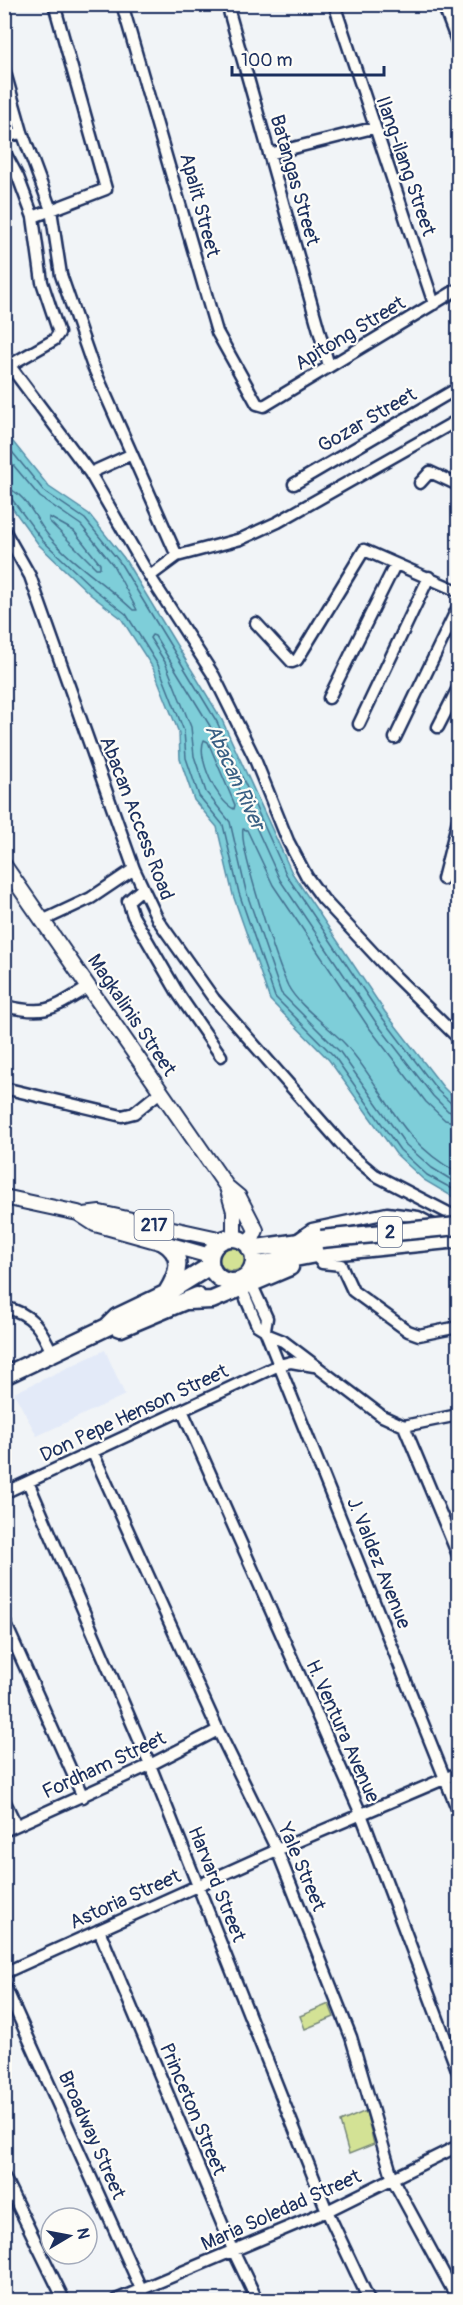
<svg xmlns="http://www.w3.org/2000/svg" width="463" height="2305" font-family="Pangolin,sans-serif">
<rect width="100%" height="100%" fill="#f1f4f7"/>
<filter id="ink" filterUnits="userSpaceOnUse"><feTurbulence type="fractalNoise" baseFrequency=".0167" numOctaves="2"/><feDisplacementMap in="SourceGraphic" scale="12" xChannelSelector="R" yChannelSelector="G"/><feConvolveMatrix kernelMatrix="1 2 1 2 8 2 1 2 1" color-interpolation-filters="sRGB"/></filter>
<g filter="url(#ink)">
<path fill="#e3eaf8" d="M105,1350L125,1395L37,1436L14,1393Z"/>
<path fill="#d3e295" stroke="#77887a" stroke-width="1.5" d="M219 1258a13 13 0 1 1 26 0a13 13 0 1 1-26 0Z
M329,2004L334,2017L305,2029L300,2016Z
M366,2111L374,2144L349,2154L340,2122Z"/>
<path fill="#7eced9" stroke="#568ea8" stroke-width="1.5" d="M5,432L49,487L89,514L124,558L222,720L292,873L385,1012L443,1087L458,1102V1200L424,1180L396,1154L329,1060L270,1000L233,895L217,827L194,800L180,759L179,733L153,668L121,618L91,595L39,545L5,498Z"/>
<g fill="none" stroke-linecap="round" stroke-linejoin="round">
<path stroke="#436f8f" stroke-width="1.5" d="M4,442L44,491L85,519L119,561L217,722L287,876L381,1016L438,1091L453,1105L458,1106
M4,454L40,497L81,525L113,565L137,610H133C106,584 72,564 48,535C37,522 24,489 4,488
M4,496L11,498L43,541L95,590L126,614L158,665L184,731L186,758L199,796L223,825L239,893L275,997L334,1056L400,1150L427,1175L458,1192
M49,517L74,531L100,564V568H96L49,521Z
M204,740L208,742L235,805L234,809C217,802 196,757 204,740Z
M458,1114L448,1111L433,1096L375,1021L280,880L210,726L155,636L152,635L150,638L165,662L191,727L194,756L206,792L230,822L246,891L281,993L340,1052L406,1145L432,1168L458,1184
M458,1123L445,1120L426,1102L367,1025L273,885L247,830L243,829C239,848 278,965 288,986C299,1007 330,1027 346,1045C389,1094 395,1138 458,1173"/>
<defs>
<path id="minor" d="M122,4L217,332L257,404L264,406L458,289
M227,4L329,366
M334,4L434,304
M443,4L458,44
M4,69L22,132L51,210L61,275L92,364L177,556
M4,138L22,132
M4,151L18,177L33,217
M269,154L373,128
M4,358L90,473L147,572L214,676L254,757L288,841L307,877L323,899L390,971L458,1038
M10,365L54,340L59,333L42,282L33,217L106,189L54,4
M90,473L130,455
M420,483L430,472L458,485
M294,484L458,388
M4,530L30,576L134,869L158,920L214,999L350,1154L375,1175L458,1218
M150,576L177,556L241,539L278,522L458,420
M256,623L292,662L297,660L364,550L458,591
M329,698L395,565
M359,724L429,577
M438,727L458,688
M395,738L458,607
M443,879L458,820
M143,888L128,901L133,916L179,995L221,1056
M44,920L91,898L134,869
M4,1006C48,1016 52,1009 89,987
M4,1088L122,1116L134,1113L160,1092
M295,1241L312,1229L387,1213L418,1217L439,1228
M314,1254L322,1263L341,1265L353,1291L408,1331L419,1335L458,1327
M251,1283L267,1318L265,1330L279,1365L458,1811
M241,1287L257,1325L265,1330
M4,1307C33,1314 41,1328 52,1353
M268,1335L283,1341L382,1416L404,1426L458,1415
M182,1410L361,1814L458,2072
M404,1426L458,1555
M93,1453L218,1730L277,1850L351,2037L393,2180L458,2300
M28,1482L150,1765L327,2211L369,2300
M4,1493L279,1365L291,1362L314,1366
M4,1620L83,1797
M4,1800L16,1825
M4,1831L150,1765L218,1730
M99,1930L234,2252L257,2300
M4,1973L277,1850L458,1773
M4,1984L146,2300
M4,2177L64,2300
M116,2300L327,2211L458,2146"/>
<path id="major" d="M4,865L227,1187L239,1197L256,1230L249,1246
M227,1187L234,1211V1239
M4,1197L78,1213L95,1224L210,1256
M84,1215L100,1213L223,1240"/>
<path id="highway" d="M210 1260a22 22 0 1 1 44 0a22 22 0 1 1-44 0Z
M163,1242C185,1255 178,1274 167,1292
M250,1249L321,1239
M253,1266L321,1253L458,1239
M187,1301L212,1300L290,1267
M113,1325L121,1328L197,1296
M4,1376L107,1327L117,1317L165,1294L210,1266"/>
</defs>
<use href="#minor" stroke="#1b2f5e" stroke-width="15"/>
<use href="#major" stroke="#1b2f5e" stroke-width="18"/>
<use href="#highway" stroke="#1b2f5e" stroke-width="21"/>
<use href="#minor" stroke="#fdfcf7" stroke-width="10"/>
<use href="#major" stroke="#fdfcf7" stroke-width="14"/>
<use href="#highway" stroke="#fdfcf7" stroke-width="16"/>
<defs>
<path id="highway-bridge" d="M321,1239L458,1226"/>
</defs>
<use href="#highway-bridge" stroke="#1b2f5e" stroke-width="21" stroke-linecap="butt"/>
<use href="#highway-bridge" stroke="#fdfcf7" stroke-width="16"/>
</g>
</g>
<g text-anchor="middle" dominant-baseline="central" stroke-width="4.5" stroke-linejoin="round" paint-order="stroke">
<g fill="#fdfcf7" stroke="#5f6c8c" stroke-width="1.5">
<rect x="134.5" y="1210" width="39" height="30" rx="4.5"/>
<rect x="378" y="1217" width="24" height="30" rx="4.5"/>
</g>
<g font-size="18" font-weight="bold" fill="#1b2f5e">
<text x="154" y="1225">217</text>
<text x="390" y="1232">2</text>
</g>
<g font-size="20" fill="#1b2f5e" stroke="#fdfcf7">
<text transform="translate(406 166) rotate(71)">Ilang-ilang Street</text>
<text transform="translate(295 180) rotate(74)">Batangas Street</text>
<text transform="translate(200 205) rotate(75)">Apalit Street</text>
<text transform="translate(350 333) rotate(-31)">Apitong Street</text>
<text transform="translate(367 420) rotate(-30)">Gozar Street</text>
<text transform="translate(137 818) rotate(69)">Abacan Access Road</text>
<text transform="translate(132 1015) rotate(56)">Magkalinis Street</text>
<text transform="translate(134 1413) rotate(-25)">Don Pepe Henson Street</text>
<text transform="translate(379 1563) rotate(68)">J. Valdez Avenue</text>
<text transform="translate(343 1731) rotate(66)">H. Ventura Avenue</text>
<text transform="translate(104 1765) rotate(-25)">Fordham Street</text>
<text transform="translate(302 1867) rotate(67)">Yale Street</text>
<text transform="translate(217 1884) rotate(68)">Harvard Street</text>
<text transform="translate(125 1899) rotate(-24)">Astoria Street</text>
<text transform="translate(193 2109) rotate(67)">Princeton Street</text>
<text transform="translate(92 2135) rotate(66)">Broadway Street</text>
<text transform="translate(281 2210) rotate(-24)">Maria Soledad Street</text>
</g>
<g font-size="21" font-style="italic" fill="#395f83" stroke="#fdfcf7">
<text transform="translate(235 777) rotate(65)">Abacan River</text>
</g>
</g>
<rect width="463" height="2305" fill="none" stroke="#fdfcf7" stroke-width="24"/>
<rect x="12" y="12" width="439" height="2281" fill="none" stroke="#1b2f5e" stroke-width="2" filter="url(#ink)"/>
<g transform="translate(69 2236) rotate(80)"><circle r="28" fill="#fdfcf7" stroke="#a3aaba" stroke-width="1.5"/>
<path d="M0-4.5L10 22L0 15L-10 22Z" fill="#1b2f5e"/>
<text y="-9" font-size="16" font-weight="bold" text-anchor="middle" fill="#1b2f5e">N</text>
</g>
<path d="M232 66v9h152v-9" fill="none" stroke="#1b2f5e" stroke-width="3"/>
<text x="241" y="66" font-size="18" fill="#1b2f5e" stroke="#fdfcf7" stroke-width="4.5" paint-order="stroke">100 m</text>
</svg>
